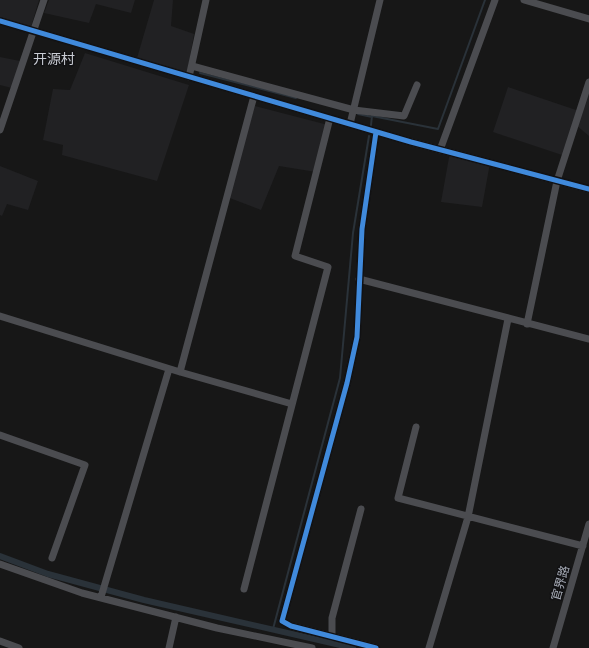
<svg xmlns="http://www.w3.org/2000/svg" width="589" height="648" font-family="'Titillium Web','Noto Sans SC',sans-serif">
<rect width="100%" height="100%" fill="#171717"/>
<path fill="#212123" d="M0,0H39L31,27L0,17Z
M49,0H135L131,13L96,4L89,23L44,13Z
M154,0H173L171,26L194,34L187,74L137,58Z
M85,53L189,85L157,181L62,155L63,145L43,140L53,89L70,90Z
M0,57L20,61L12,88L0,85Z
M508,87L579,111L589,89V136L576,125L565,156L493,132Z
M255,106L328,125L316,172L279,166L261,210L227,197Z
M450,152L490,163L482,207L441,202Z
M0,166L38,181L28,210L7,204L2,216L0,215Z"/>
<g fill="none" stroke-linecap="round" stroke-linejoin="round">
<path stroke="#2a3239" stroke-width="2" d="M200,73L296,98
M358,114L372,117
M371,125L372,116L438,129L485,0
M273,629L340,378L353,233L369,136"/>
<path stroke="#2a3239" stroke-width="6" d="M0,556L48,574L144,600L353,648"/>
<path stroke="#4b4c50" stroke-width="7" d="M524,0L589,19
M0,21L411,142L589,189
M192,66L354,110L404,116L417,85
M189,77L206,0
M350,124L380,0
M0,130L44,0
M440,150L495,0
M359,279L589,339
M0,316L180,372L292,404
M527,324L557,181L589,82
M180,372L254,96
M416,427L398,498L583,546
M0,435L85,465L52,558
M0,564L82,593L217,628L312,648
M244,589L328,267L295,256L330,118
M101,597L169,369
M332,637V618L361,509
M0,641L19,648
M169,648L176,617
M376,648L291,626L282,621L347,383L357,337L362,229L376,132
M429,648L468,517L508,319
M553,648L589,524"/>
<defs>
<path id="cycleway" d="M0,21L411,142L589,189
M376,648L291,626L282,621L347,383L357,337L362,229L376,132"/>
</defs>
<use href="#cycleway" stroke="#111113" stroke-width="8"/>
<use href="#cycleway" stroke="#408adc" stroke-width="5"/>
</g>
<g text-anchor="middle" dominant-baseline="central" stroke-width="3" stroke-linejoin="round" paint-order="stroke">
<g font-size="12" fill="#a8adb8" stroke="#111113">
<text transform="translate(560 583) rotate(-74)">官界路</text>
</g>
<g font-size="14" fill="#c9ccd4" stroke="#111113">
<text x="54" y="58">开源村</text>
</g>
</g>
</svg>
